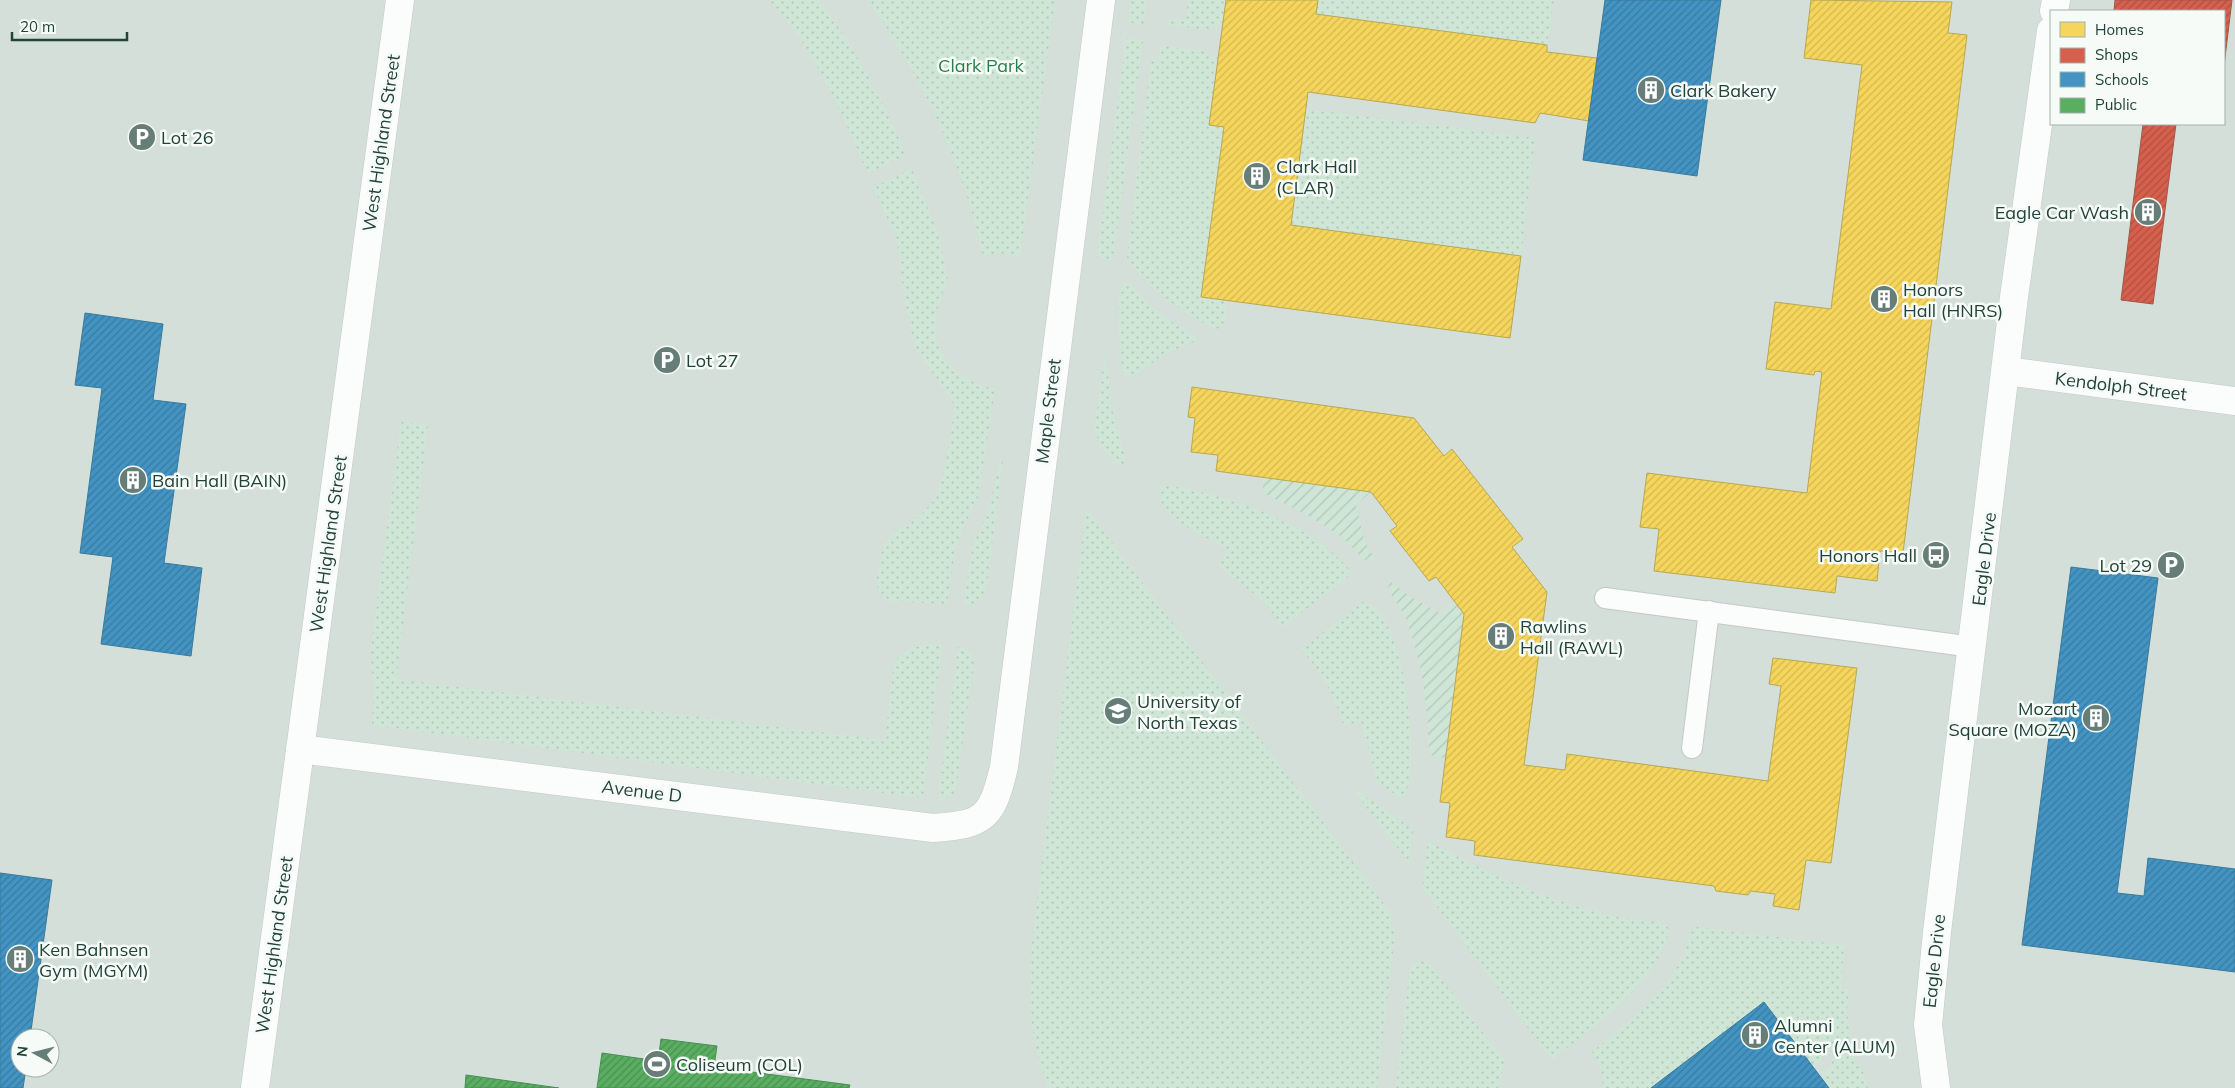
<svg xmlns="http://www.w3.org/2000/svg" width="2235" height="1088" font-family="Mulish,sans-serif">
<defs>
<pattern id="grass-dots" width="8" height="8" patternUnits="userSpaceOnUse" patternTransform="scale(1.25)"><rect width="8" height="8" fill="#cfe6d6"/><path d="M2 2h.1M6 6h.1" fill="none" stroke="#b1c6b8" stroke-width="1.8" stroke-linecap="round"/></pattern>
<pattern id="garden-furrows" width="10" height="10" patternUnits="userSpaceOnUse" patternTransform="scale(1.25)"><rect width="10" height="10" fill="#cfe6d6"/><path d="M-1 1l2-2M0 10L10 0M9 11l2-2" fill="none" stroke="#b1c6b8"/></pattern>
<pattern id="homes-hatch" width="6" height="6" patternUnits="userSpaceOnUse" patternTransform="scale(1.25)"><rect width="6" height="6" fill="#f6d55c"/><path d="M-1 1l2-2M0 6l6-6M5 7l2-2" fill="none" stroke="#d3b851"/></pattern>
<pattern id="shops-hatch" width="6" height="6" patternUnits="userSpaceOnUse" patternTransform="scale(1.25)"><rect width="6" height="6" fill="#d6604d"/><path d="M-1 1l2-2M0 6l6-6M5 7l2-2" fill="none" stroke="#ad5141"/></pattern>
<pattern id="schools-hatch" width="6" height="6" patternUnits="userSpaceOnUse" patternTransform="scale(1.25)"><rect width="6" height="6" fill="#4393c3"/><path d="M-1 1l2-2M0 6l6-6M5 7l2-2" fill="none" stroke="#387a9f"/></pattern>
<pattern id="public-hatch" width="6" height="6" patternUnits="userSpaceOnUse" patternTransform="scale(1.25)"><rect width="6" height="6" fill="#5aae61"/><path d="M-1 1l2-2M0 6l6-6M5 7l2-2" fill="none" stroke="#4a8f51"/></pattern>
</defs>
<rect width="100%" height="100%" fill="#e7ecea"/>
<path fill="#d4dfda" fill-rule="evenodd" d="M0,0H2235V1088H0ZM2051,11H2224V124H2051ZM20,1038H50V1068H20Z"/>
<path fill="url(#grass-dots)" d="M769,0H819C854,46 884,102 906,155L868,174C841,112 816,50 769,0Z
M868,0H1055L1020,257L999,253L983,256C964,165 921,76 868,0Z
M1131,0H1147L1144,25L1128,22Z
M1188,0H1226L1222,26H1214L1207,30L1167,25L1168,18L1186,20Z
M1318,0H1554L1547,45L1316,14Z
M1126,38L1143,40L1113,260L1097,257Z
M1160,46L1205,51L1209,56L1218,57L1209,125L1224,127L1201,297L1227,300C1226,311 1228,325 1217,329C1190,319 1140,283 1127,257L1151,60H1159Z
M1306,109L1535,138L1521,256L1291,225Z
M912,169L938,233L948,281C922,332 936,375 995,389L978,497L956,543L947,604L888,601L878,591L877,578L883,546L892,534L918,518L936,498L945,468L955,406L914,346L905,301L896,237L873,187Z
M1125,282L1129,283C1142,296 1154,312 1170,321C1179,327 1190,329 1197,338L1196,341L1169,352L1131,377L1124,374L1122,366C1121,350 1113,291 1125,282Z
M1105,354L1113,414L1125,457V462L1122,465C1110,463 1100,441 1094,431Z
M401,422L428,425L396,679L885,740L894,662C908,647 923,644 942,643L923,798L372,725L374,684L371,666V647Z
M1003,460L986,591C980,601 976,605 964,605L971,554L974,542L988,513L998,470Z
M1163,485C1224,493 1308,521 1349,569L1348,577L1283,627L1264,602L1219,566L1228,549C1209,538 1152,517 1161,488Z
M1086,508L1378,895L1389,912L1395,934L1377,1088H1049C1027,1038 1029,997 1032,944Z
M1364,601C1380,607 1388,625 1394,640C1406,669 1420,771 1404,796L1399,797L1380,784L1376,776L1361,721L1344,726C1334,694 1322,674 1301,649Z
M958,646C968,649 972,653 974,663L956,789L952,795L938,800Z
M1351,787L1413,829L1409,863Z
M1428,841C1486,872 1541,898 1605,914C1625,920 1646,919 1666,924L1669,929C1663,980 1589,1029 1552,1060L1422,887Z
M1697,927L1844,945L1841,989L1849,990L1847,1012L1851,1039C1827,1041 1828,1054 1814,1068L1764,1002L1651,1088H1603C1603,1074 1600,1063 1592,1052L1643,1009L1667,984L1683,957L1691,932Z
M1421,961L1430,964L1505,1061L1498,1088H1396L1409,975L1413,963Z
M1840,1052H1852L1853,1059L1863,1072L1868,1088H1829L1820,1077L1830,1068L1833,1058Z"/>
<path fill="url(#garden-furrows)" d="M1263,477L1371,492L1356,505L1364,540L1374,558L1364,560C1358,554 1352,546 1345,540C1321,521 1294,508 1267,495L1263,492Z
M1391,582L1409,596L1440,613L1455,602L1464,614L1446,758L1429,755C1428,715 1425,675 1412,637C1409,628 1407,619 1402,611C1397,601 1389,596 1388,584Z"/>
<path fill="url(#homes-hatch)" stroke="#b6a952" d="M1226,0H1318L1316,14L1547,45V52L1597,58L1589,121L1540,113L1535,123L1308,92L1291,225L1521,256L1510,338L1201,297L1224,127L1209,125Z
M1811,0L1952,2L1948,33L1967,35L1903,553L1880,551L1877,581L1837,576L1835,593L1654,571L1659,529L1640,527L1647,473L1807,493L1822,372L1815,371L1814,375L1766,369L1775,302L1831,309L1862,65L1804,58Z
M1192,387L1414,418L1444,456L1452,449L1523,539L1512,547L1547,592L1524,765L1565,770L1567,754L1768,781L1781,686L1769,684L1773,658L1857,668L1831,863L1806,860L1799,910L1773,906L1775,894L1751,891L1748,895L1716,891L1714,886L1474,855L1475,841L1446,837L1450,803L1440,802L1464,614L1436,577L1429,581L1390,531L1397,526L1371,492L1216,471L1218,455L1191,452L1195,418L1188,417Z"/>
<path fill="url(#shops-hatch)" stroke="#a05747" d="M2115,0H2232L2224,66V11H2114Z
M2143,124H2176L2153,304L2121,300Z"/>
<path fill="url(#schools-hatch)" stroke="#397b9a" d="M1605,0H1721L1697,176L1583,160Z
M85,313L163,324L153,400L186,404L164,563L202,568L191,656L101,644L113,557L80,553L102,388L75,385Z
M2071,567L2158,578L2117,893L2144,896L2148,858L2235,869V972L2022,945Z
M0,873L52,880L30,1038H20V1068H26L23,1088H0Z
M1764,1002L1829,1088H1651Z"/>
<path fill="url(#public-hatch)" stroke="#498e55" d="M661,1039L717,1046L714,1067L850,1085L849,1088H597L602,1053L658,1061Z
M466,1075L559,1088H465Z"/>
<g fill="none" stroke-linecap="round" stroke-linejoin="round">
<defs>
<path id="lane" d="M1605,598L1973,647
M1692,748L1709,611"/>
<path id="street" d="M2006,371L2235,401
M300,749L933,828C985,825 992,817 1004,767L1101,0
M255,1088L400,0"/>
<path id="secondary" d="M2054,11L2056,0
M1936,1088L1928,1025L1937,932L2014,297L2051,31"/>
</defs>
<use href="#lane" stroke="#c4c9c7" stroke-width="22"/>
<use href="#street" stroke="#c4c9c7" stroke-width="29"/>
<use href="#secondary" stroke="#c2cac7" stroke-width="29"/>
<use href="#lane" stroke="#fbfcfc" stroke-width="20"/>
<use href="#street" stroke="#fbfcfc" stroke-width="28"/>
<use href="#secondary" stroke="#fbfcfc" stroke-width="28"/>
</g>
<defs>
<symbol id="building-disc" viewBox="-11 -11 22 22"><circle r="9.5" fill="#667e77" stroke="#f6fbf8"/><path d="M-4-6H4V6H1V3H-1V6H-4ZM-2.5-4.3h1.7v1.8h-1.7ZM.8-4.3h1.7v1.8H.8ZM-2.5-1h1.7V.8h-1.7ZM.8-1h1.7V.8H.8Z" fill="#fff"/></symbol>
<symbol id="parking-disc" viewBox="-11 -11 22 22"><circle r="9.5" fill="#667e77" stroke="#f6fbf8"/><path d="M-3.5-5.5H1a3.5 3.5 0 0 1 0 7H-1V5.5H-3.5ZM-1-3.4V-.6H.8a1.4 1.4 0 0 0 0-2.8Z" fill="#fff"/></symbol>
<symbol id="bus-disc" viewBox="-11 -11 22 22"><circle r="9.5" fill="#667e77" stroke="#f6fbf8"/><path d="M-5-6H5V4H4V6H2V4H-2V6H-4V4H-5ZM-3.5-4V0h7V-4ZM-3.5 1.2v1.5H-2V1.2ZM2 1.2v1.5H3.5V1.2Z" fill="#fff"/></symbol>
<symbol id="university-disc" viewBox="-11 -11 22 22"><circle r="9.5" fill="#667e77" stroke="#f6fbf8"/><path d="M0-5L7-2L0 1L-7-2ZM-4 1L0 2.5L4 1V4Q0 6-4 4Z" fill="#fff"/></symbol>
<symbol id="stadium-disc" viewBox="-11 -11 22 22"><circle r="9.5" fill="#667e77" stroke="#f6fbf8"/><path d="M0-5a6.5 5 0 1 0 0 10a6.5 5 0 1 0 0-10ZM-3.5-1.8h7v3.6h-7Z" fill="#fff"/></symbol>
</defs>
<g fill-rule="evenodd">
<use href="#building-disc" x="1635" y="74" width="32" height="32"/>
<use href="#parking-disc" x="126" y="121" width="32" height="32"/>
<use href="#building-disc" x="1241" y="160" width="32" height="32"/>
<use href="#building-disc" x="2132" y="196" width="32" height="32"/>
<use href="#building-disc" x="1868" y="283" width="32" height="32"/>
<use href="#parking-disc" x="651" y="344" width="32" height="32"/>
<use href="#building-disc" x="117" y="464" width="32" height="32"/>
<use href="#bus-disc" x="1920" y="539" width="32" height="32"/>
<use href="#parking-disc" x="2155" y="549" width="32" height="32"/>
<use href="#building-disc" x="1485" y="620" width="32" height="32"/>
<use href="#university-disc" x="1102" y="695" width="32" height="32"/>
<use href="#building-disc" x="2080" y="702" width="32" height="32"/>
<use href="#building-disc" x="4" y="943" width="32" height="32"/>
<use href="#building-disc" x="1739" y="1019" width="32" height="32"/>
<use href="#stadium-disc" x="641" y="1048" width="32" height="32"/>
</g>
<g text-anchor="middle" dominant-baseline="central" stroke-width="5" stroke-linejoin="round" paint-order="stroke">
<g font-size="18" fill="#277f46" stroke="#f6fbf8">
<text x="981" y="65">Clark Park</text>
</g>
<g font-size="18" fill="#214339" stroke="#f6fbf8" text-anchor="start">
<text x="1670" y="90">Clark Bakery</text>
<text x="161" y="137">Lot 26</text>
<text x="1276" y="166">Clark Hall<tspan x="1276" dy="21">(CLAR)</tspan></text>
<text x="2129" y="212" text-anchor="end">Eagle Car Wash</text>
<text x="1903" y="289">Honors<tspan x="1903" dy="21">Hall (HNRS)</tspan></text>
<text x="686" y="360">Lot 27</text>
<text x="152" y="480">Bain Hall (BAIN)</text>
<text x="1917" y="555" text-anchor="end">Honors Hall</text>
<text x="2152" y="565" text-anchor="end">Lot 29</text>
<text x="1520" y="626">Rawlins<tspan x="1520" dy="21">Hall (RAWL)</tspan></text>
<text x="1137" y="701">University of<tspan x="1137" dy="21">North Texas</tspan></text>
<text x="2077" y="708" text-anchor="end">Mozart<tspan x="2077" dy="21">Square (MOZA)</tspan></text>
<text x="39" y="949">Ken Bahnsen<tspan x="39" dy="21">Gym (MGYM)</tspan></text>
<text x="1774" y="1025">Alumni<tspan x="1774" dy="21">Center (ALUM)</tspan></text>
<text x="676" y="1064">Coliseum (COL)</text>
</g>
<g font-size="18" fill="#214339" stroke="#f6fbf8">
<text transform="translate(381 143) rotate(-82)">West Highland Street</text>
<text transform="translate(2121 386) rotate(7)">Kendolph Street</text>
<text transform="translate(1048 411) rotate(-83)">Maple Street</text>
<text transform="translate(328 544) rotate(-82)">West Highland Street</text>
<text transform="translate(1984 559) rotate(-83)">Eagle Drive</text>
<text transform="translate(642 791) rotate(7)">Avenue D</text>
<text transform="translate(274 945) rotate(-82)">West Highland Street</text>
<text transform="translate(1934 961) rotate(-84)">Eagle Drive</text>
</g>
</g>
<rect x="2050" y="10" width="175" height="115" fill="#f6fbf8" stroke="#a1b1ac"/>
<rect x="2060" y="22" width="25" height="15" fill="#f6d55c" stroke="#a1b1ac"/>
<text x="2095" y="35" font-size="15" fill="#214339">Homes</text>
<rect x="2060" y="48" width="25" height="15" fill="#d6604d" stroke="#a1b1ac"/>
<text x="2095" y="60" font-size="15" fill="#214339">Shops</text>
<rect x="2060" y="72" width="25" height="15" fill="#4393c3" stroke="#a1b1ac"/>
<text x="2095" y="85" font-size="15" fill="#214339">Schools</text>
<rect x="2060" y="98" width="25" height="15" fill="#5aae61" stroke="#a1b1ac"/>
<text x="2095" y="110" font-size="15" fill="#214339">Public</text>
<g transform="translate(35 1053) rotate(277)"><circle r="24" fill="#f6fbf8" stroke="#a1b1ac"/>
<path d="M0-4L9 19L0 12L-9 19Z" fill="#667e77"/>
<text y="-8" font-size="14" font-weight="bold" text-anchor="middle" fill="#214339">N</text>
</g>
<path d="M12 32v8h115v-8" fill="none" stroke="#214339" stroke-width="2.5"/>
<text x="20" y="32" font-size="15" fill="#214339" stroke="#f6fbf8" stroke-width="4" paint-order="stroke">20 m</text>
</svg>
